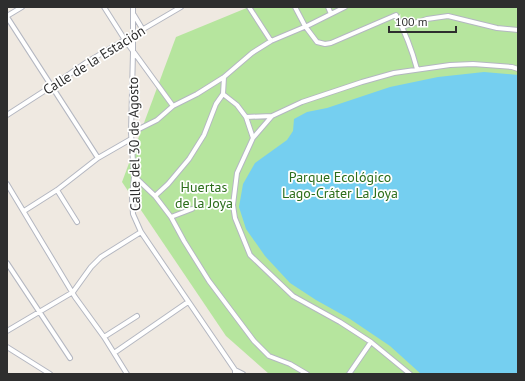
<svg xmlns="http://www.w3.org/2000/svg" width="525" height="381" font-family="'PT Sans',sans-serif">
<rect width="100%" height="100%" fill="#efe9e1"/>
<path fill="#b6e59e" d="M249,7H518V374H269L226,336L122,182L176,37Z"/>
<path fill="#75cff0" d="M484,72L518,75V374H421L390,346L350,319L316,300L290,283L265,256L246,229L239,207L243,184L255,163L287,140L293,131L294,119L307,112L327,108L390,87L438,77Z"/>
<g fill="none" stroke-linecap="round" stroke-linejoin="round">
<defs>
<path id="minor" d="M104,7L125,40L173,106
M133,7V52L131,133L134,176L132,198L133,214L141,232L235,370V374
M249,7L271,41
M295,7L305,26L317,42L325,44L331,43L396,15C405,32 412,50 417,69
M328,7L331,14
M134,15L143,30
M7,16L22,7
M7,17L98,158
M402,27L427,19L448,16L497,28L518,30
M223,94L237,105L246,117L253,138
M7,115L52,86L87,62L181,7
M246,117L272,116
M131,133L157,120L173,106L197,94L224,77L252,53L271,41L309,25L345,7
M134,176L155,196L171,217L184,241L209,281L254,341L269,356L290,364L307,374
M7,184L75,297L104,337L127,374
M57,190L77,222
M155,196L168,184L189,159L204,135L216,104L223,94L224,77
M24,211L57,190L98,158L131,139
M171,217L192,209
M7,263L70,358
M7,331L73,292L91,267L101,257L141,232
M104,337L137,316
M7,347L50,374
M114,353L188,302
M235,370L243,374
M349,374L371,342
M410,374L371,342L340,322L293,296L250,255L235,218L233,205L237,173L253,138L272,116L302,102L362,82L394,73L450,65L473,64L512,67L518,69"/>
</defs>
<use href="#minor" stroke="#b4b7c1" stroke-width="6"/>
<use href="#minor" stroke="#fff" stroke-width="4"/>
</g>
<g text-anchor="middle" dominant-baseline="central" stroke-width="3.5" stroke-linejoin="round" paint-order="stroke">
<g font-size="14" fill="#2e2e2e" stroke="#fff">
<text transform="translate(94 60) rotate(-32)">Calle de la Estación</text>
<text transform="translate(134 144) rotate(-91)">Calle del 30 de Agosto</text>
</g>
<g font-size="14" fill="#2c6e1b" stroke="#fff">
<text x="340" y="177">Parque Ecológico<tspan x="340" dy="16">Lago-Cráter La Joya</tspan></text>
<text x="204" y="187">Huertas<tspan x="204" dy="16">de la Joya</tspan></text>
</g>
</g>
<rect width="525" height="381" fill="none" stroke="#2e2e2e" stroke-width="16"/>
<path d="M389 26v6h67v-6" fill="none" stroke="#2e2e2e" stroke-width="2"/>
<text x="395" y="26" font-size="12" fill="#2e2e2e" stroke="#ffffff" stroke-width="3" paint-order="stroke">100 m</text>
</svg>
